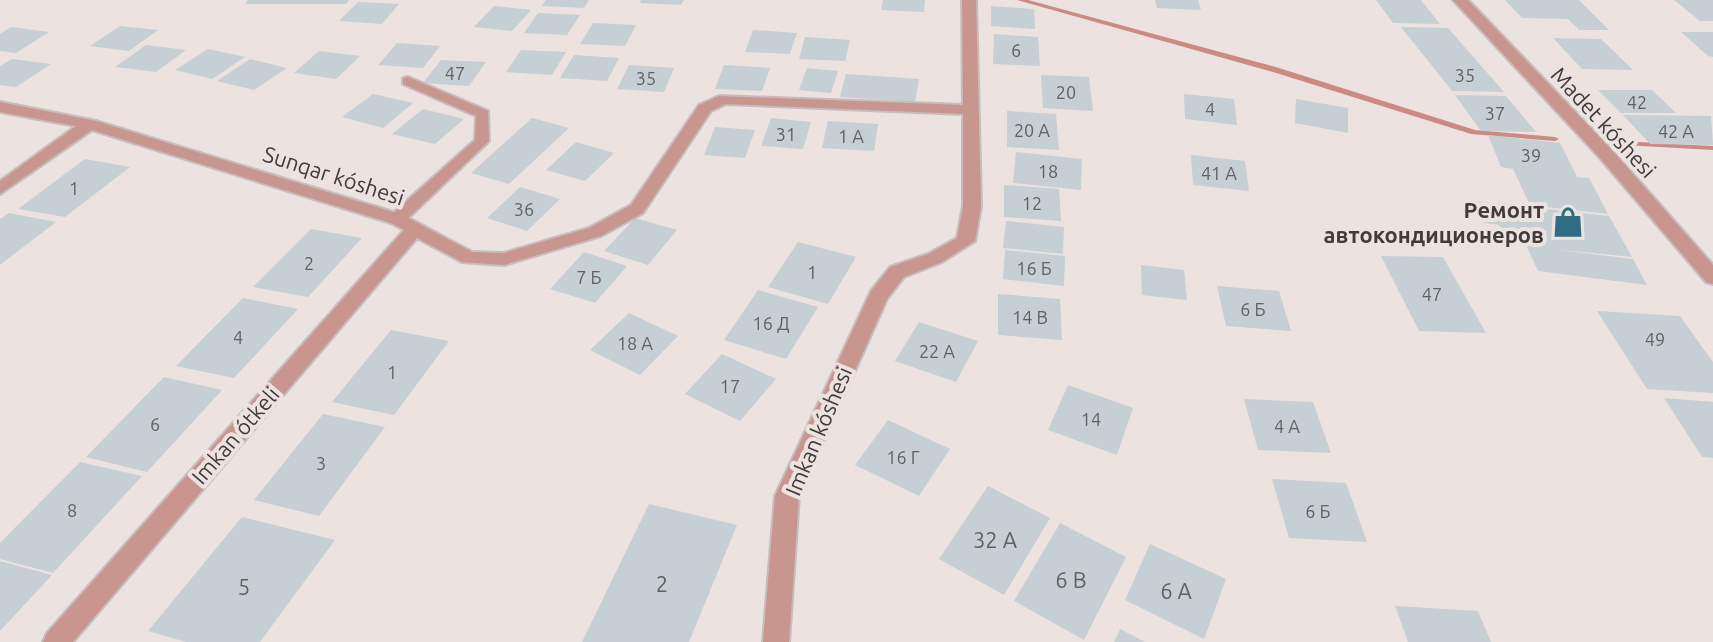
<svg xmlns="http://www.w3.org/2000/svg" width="1713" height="642" font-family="Ubuntu,sans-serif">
<rect width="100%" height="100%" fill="#ece2e0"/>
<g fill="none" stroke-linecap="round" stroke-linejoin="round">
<path fill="#cb8b83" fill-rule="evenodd" d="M1017,0H1028L1279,68L1475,130L1555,137L1559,139L1555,141L1471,134L1273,72Z
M1620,141L1713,146V150L1623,145L1619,143Z"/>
</g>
<path fill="#c6cfd3" d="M248,0H349L346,4H245Z
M546,0H589L584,8L542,6Z
M641,0H684L681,5L640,3Z
M883,0H925L924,12L881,10Z
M1155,0H1198L1201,10L1157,8Z
M1376,0H1421L1440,24L1393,23Z
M1505,0H1579L1609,30H1579L1568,19L1522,18Z
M1674,0H1713V21H1700Z
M358,2L399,4L382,24L339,21Z
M494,6L531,10L512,31L474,27Z
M991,6L1034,9L1035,29L991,26Z
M538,13L580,15L567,35L524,33Z
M593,23L636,25L625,46L580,44Z
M120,26L158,30L129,51L90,46Z
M11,27L49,32L16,53L0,51V34Z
M1401,27L1448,28L1504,92L1452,91Z
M753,30L797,33L790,54L745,52Z
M1681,32H1713V57L1708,56Z
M994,34L1038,37L1040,66L993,64Z
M805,37L850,40L845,61L799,59Z
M1553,38L1601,39L1633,70L1582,69Z
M397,43L440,46L423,68L378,65Z
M146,45L186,50L156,72L115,67Z
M208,49L245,57L212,79L175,70Z
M521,50L566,52L552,75L506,72Z
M319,51L360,56L336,79L294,73Z
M574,55L619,58L607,81L560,78Z
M12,59L51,64L16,87L0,85V66Z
M250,59L287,68L254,90L217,81Z
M441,60L486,62L469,86L423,83Z
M629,65L674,68L664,92L617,89Z
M724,65L770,68L762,91L715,89Z
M807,68L838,71L831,93L799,90Z
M846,74L919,79L915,102L840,97Z
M1041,75L1089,77L1093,111L1043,108Z
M1598,90H1652L1676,113H1621Z
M373,94L413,103L383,128L342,117Z
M1184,94L1234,99L1237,125L1185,119Z
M1455,95L1506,96L1536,132L1481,131Z
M1296,99L1348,108V133L1295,123Z
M423,109L464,119L435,144L392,134Z
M1007,111L1056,114L1059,150L1007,147Z
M1623,115L1711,116L1713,145L1650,144Z
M532,118L569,128L509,184L471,173Z
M771,118L811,122L803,149L761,146Z
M828,121L878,124L874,151L822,148Z
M715,127L755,130L745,158L704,155Z
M1488,135L1560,143L1577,177L1589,178L1608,214L1530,205L1513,169L1501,167Z
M576,142L614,153L585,181L546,170Z
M1016,152L1082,159L1081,190L1013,183Z
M1191,155L1245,161L1249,191L1193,185Z
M85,159L130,167L65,217L18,209Z
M1004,185L1059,189L1061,221L1004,217Z
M520,187L560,199L527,231L487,218Z
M1475,201L1609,216L1632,257L1551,249L1633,259L1647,285L1538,271L1526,245L1507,243L1499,225L1484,223Z
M9,213L56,222L0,265V219Z
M635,218L677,230L648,265L604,251Z
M1006,221L1064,227L1063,254L1003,248Z
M311,229L362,238L308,297L253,287Z
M798,242L856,257L828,304L768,287Z
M1005,250L1065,256L1064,286L1003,279Z
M584,252L627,266L595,303L550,289Z
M1381,256L1443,257L1486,333L1419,331Z
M1141,265L1184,270L1187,300L1142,295Z
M1217,286L1279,291L1291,331L1226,326Z
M758,290L818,307L786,359L724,340Z
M998,294L1060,299L1062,340L998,335Z
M243,298L298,309L234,378L176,366Z
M1597,311L1680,316L1713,362V393L1647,389Z
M629,313L678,336L640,375L590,350Z
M919,322L978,341L956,382L895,361Z
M391,330L449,341L394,415L332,402Z
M722,354L776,379L740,421L685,394Z
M164,377L222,390L147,472L86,457Z
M1068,385L1133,408L1117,455L1048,430Z
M1664,398L1713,402V458L1702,457Z
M1244,399L1313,402L1331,453L1258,450Z
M323,414L385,427L319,516L254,500Z
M888,420L950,449L919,496L855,465Z
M80,462L142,476L53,573L0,559V543Z
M1272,479L1346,483L1367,542L1289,538Z
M988,486L1050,518L1004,595L939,559Z
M649,504L737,525L689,642H582Z
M242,517L335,540L260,642H186L148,631Z
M1060,523L1126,557L1084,640L1014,601Z
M1150,544L1226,579L1204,639L1125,600Z
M0,561L52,575L0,631Z
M1395,606L1478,611L1491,642H1408Z
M1120,629L1145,642H1114Z"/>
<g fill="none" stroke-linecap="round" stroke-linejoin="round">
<defs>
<path id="service" d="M408,77L488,111L489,141L403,223H391L389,219L391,215L475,140L476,116L403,84V78Z"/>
<path id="minor" d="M962,0H976L981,206L975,241L942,262L904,277L887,299L799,496L789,642H763L775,496L871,291L890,267L928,254L957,238L963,206V114L726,104L711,111L643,213L601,236L504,265L462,262L417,238L73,642H43L47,633L404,230L391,223L92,130L0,194V181L76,126L0,112V102L96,121L403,215L472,252L504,253L589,228L631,205L699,105L719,96L963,105Z
M1453,0H1468L1611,149L1713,265V284L1706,282L1599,157Z"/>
</defs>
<use href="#service" stroke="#c6bdbc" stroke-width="4"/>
<use href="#minor" stroke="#c6bdbc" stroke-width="4"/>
<use href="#service" fill="#c8958f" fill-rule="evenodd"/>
<use href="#minor" fill="#c8958f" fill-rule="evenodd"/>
</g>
<defs>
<symbol id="shop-bare" viewBox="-9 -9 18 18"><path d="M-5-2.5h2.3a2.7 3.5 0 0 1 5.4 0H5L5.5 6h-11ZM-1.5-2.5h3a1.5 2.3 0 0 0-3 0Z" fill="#2e6d82" stroke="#ece2e0" stroke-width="2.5" paint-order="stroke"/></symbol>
</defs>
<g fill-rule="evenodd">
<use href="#shop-bare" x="1546" y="200" width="44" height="44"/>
</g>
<g text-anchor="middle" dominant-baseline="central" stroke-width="8" stroke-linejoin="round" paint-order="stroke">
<g font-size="18" fill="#626161">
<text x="1016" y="50">6</text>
<text x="455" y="73">47</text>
<text x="1465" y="75">35</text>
<text x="646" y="78">35</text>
<text x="1066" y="92">20</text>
<text x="1637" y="102">42</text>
<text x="1210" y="109">4</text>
<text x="1495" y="113">37</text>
<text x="1032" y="130">20 А</text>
<text x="1676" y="131">42 А</text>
<text x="786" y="134">31</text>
<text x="851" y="136">1 А</text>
<text x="1531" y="155">39</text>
<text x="1048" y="171">18</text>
<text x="1219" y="173">41 А</text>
<text x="74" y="188">1</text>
<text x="1032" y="203">12</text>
<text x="524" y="209">36</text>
<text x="309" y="263">2</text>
<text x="1034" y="268">16 Б</text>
<text x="812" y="272">1</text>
<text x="589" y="277">7 Б</text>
<text x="1432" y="294">47</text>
<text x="1253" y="309">6 Б</text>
<text x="1030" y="317">14 В</text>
<text x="771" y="323">16 Д</text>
<text x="238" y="337">4</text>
<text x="1655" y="339">49</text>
<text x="635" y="343">18 А</text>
<text x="937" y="351">22 А</text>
<text x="392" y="372">1</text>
<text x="730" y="386">17</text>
<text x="1091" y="419">14</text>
<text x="155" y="424">6</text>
<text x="1287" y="426">4 А</text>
<text x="903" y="457">16 Г</text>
<text x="321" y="463">3</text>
<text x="72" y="510">8</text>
<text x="1318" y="511">6 Б</text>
</g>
<g font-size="22" fill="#403c3b" stroke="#ece2e0">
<text transform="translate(1604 122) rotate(47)">Madet kóshesi</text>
<text transform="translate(334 175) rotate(18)">Sunqar kóshesi</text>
<text transform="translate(818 431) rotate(-67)">Imkan kóshesi</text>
<text transform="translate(235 435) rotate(-49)">Imkan ótkeli</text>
</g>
<g font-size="22" font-weight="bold" fill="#403c3b" stroke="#ece2e0" text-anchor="end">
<text x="1544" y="209">Ремонт<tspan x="1544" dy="25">автокондиционеров</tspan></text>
</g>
<g font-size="22" fill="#626161">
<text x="995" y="539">32 А</text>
<text x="1071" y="579">6 В</text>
<text x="662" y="583">2</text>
<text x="244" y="586">5</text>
<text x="1176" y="590">6 А</text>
</g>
</g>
</svg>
